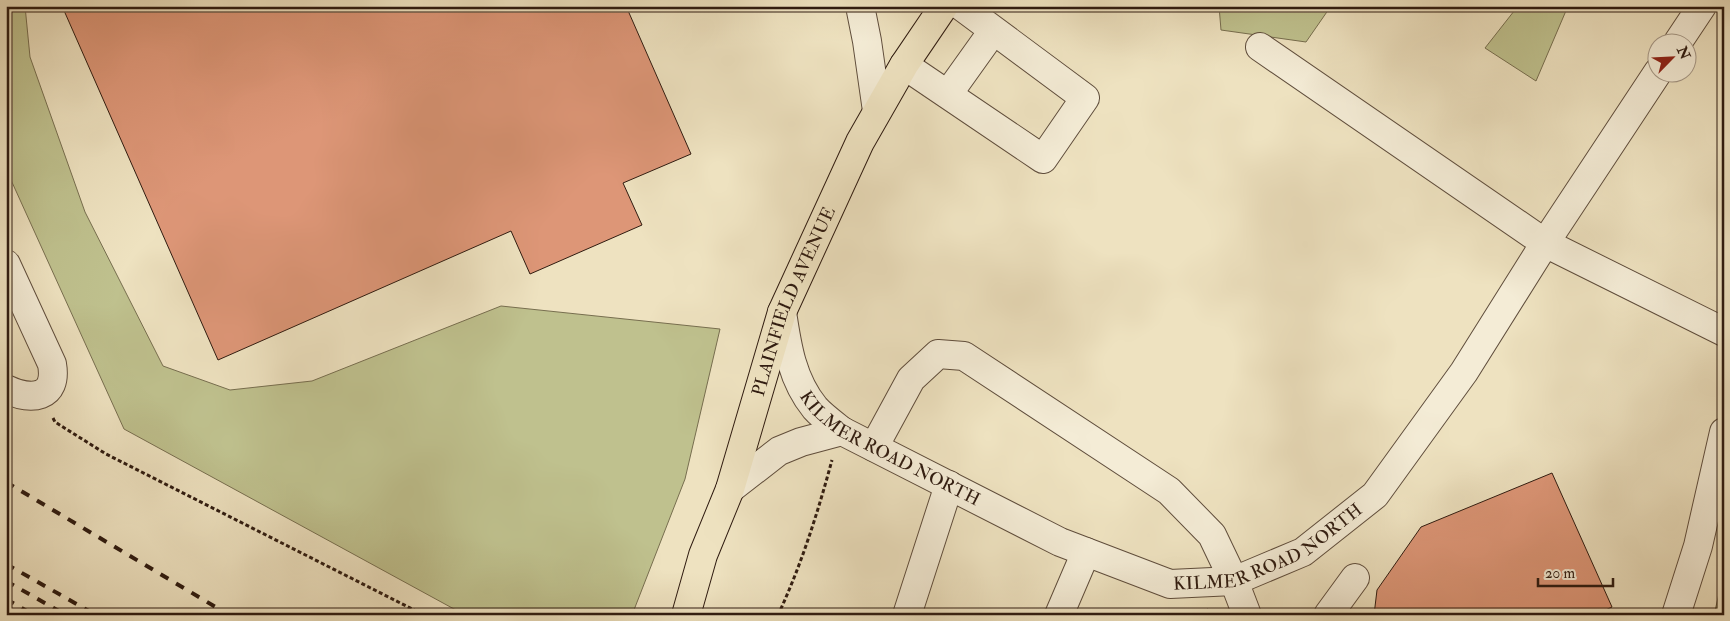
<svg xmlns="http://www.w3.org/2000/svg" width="1730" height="621" font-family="'IM FELL Double Pica',serif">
<rect width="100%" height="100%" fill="#eee2c0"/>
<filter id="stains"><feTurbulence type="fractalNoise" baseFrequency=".004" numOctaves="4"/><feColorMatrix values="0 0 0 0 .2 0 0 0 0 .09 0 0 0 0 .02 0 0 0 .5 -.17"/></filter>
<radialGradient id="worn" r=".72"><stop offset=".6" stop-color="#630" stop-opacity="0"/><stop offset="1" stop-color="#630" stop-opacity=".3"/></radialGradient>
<path fill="#bfc18e" stroke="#776e4f" d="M6,6H25L30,57L85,212L163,366L230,390L312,381L501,306L720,329L685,479L632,615H465L124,429L6,169Z
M1219,6H1331L1306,42L1221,30Z
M1518,6H1568L1536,81L1485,48Z
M1724,572V615H1714Z"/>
<path fill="#dd9677" stroke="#2f1b10" d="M62,6H626L691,154L623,183L642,225L530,274L511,231L218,360Z
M1552,473L1612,607L1595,615H1374L1377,590L1421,527Z
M1208,609L1210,615H1193Z"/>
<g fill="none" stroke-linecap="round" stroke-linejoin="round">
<defs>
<g id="minor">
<path d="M860,6L867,41L877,111"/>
<path d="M1678,42L1702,6"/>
<path d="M1260,47L1545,243L1724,332"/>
<path d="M904,65L1043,159L1085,98L961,6"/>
<path d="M948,94L993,31"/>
<path d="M6,264L52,364C58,399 31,401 6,389"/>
<path id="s1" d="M782,312C787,346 792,380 815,408C822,416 833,424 842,431L1060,542L1170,584L1234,581L1303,552L1375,495L1464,372L1545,243L1658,72"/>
<path d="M874,447L911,379L938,354L964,356L1169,491L1212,535L1234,581L1247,615"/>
<path d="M730,489L779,451L801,442L842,431"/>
<path d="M907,615L949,485"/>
<path d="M1059,615L1086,552"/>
<path d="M1328,615L1355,578"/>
<path d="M1676,615L1698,546L1724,432"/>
</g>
<g id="major">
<path id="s2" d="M686,615L703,555L730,489L782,312L860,142L904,65L944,6"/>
</g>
</defs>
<use href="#minor" stroke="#5f4d3c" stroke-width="30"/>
<use href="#major" stroke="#2f1b10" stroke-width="30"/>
<path stroke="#2f1b10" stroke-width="3" stroke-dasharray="4 2.5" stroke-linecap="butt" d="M53,418L55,422L106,454L424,615
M778,615C801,566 818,512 832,460"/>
<use href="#minor" stroke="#f4ecd6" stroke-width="28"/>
<use href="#major" stroke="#eee2c0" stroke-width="28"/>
<path stroke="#2f1b10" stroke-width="4" stroke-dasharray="9 9" stroke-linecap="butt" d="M6,482L229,615
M6,564L96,615
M6,581L66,615
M6,599L34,615
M6,614L8,615"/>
</g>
<g text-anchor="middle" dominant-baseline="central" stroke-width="5" stroke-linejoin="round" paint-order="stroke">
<g font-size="18" fill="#2f1b10" stroke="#f4ecd6">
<text stroke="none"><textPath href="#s2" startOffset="332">PLAINFIELD AVENUE</textPath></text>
<text stroke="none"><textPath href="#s1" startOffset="188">KILMER ROAD NORTH</textPath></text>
<text stroke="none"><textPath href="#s1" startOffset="608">KILMER ROAD NORTH</textPath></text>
</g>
</g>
<rect width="1730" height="621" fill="none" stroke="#eee2c0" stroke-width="25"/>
<rect x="8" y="8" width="1715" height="606" fill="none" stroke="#2f1b10" stroke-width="2.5"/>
<rect x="12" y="12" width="1705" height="596" fill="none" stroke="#2f1b10"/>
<g transform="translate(1672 58) rotate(66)"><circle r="24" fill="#f4ecd6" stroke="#a59887"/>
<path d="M0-4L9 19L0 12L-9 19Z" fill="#8f2418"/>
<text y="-8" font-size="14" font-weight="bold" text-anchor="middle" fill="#2f1b10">N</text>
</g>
<path d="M1538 578v8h75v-8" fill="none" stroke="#2f1b10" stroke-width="2.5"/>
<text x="1545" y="578" font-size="15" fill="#2f1b10" stroke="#f4ecd6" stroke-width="4" paint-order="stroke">20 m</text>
<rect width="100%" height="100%" filter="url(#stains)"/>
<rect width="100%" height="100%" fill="url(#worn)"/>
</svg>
